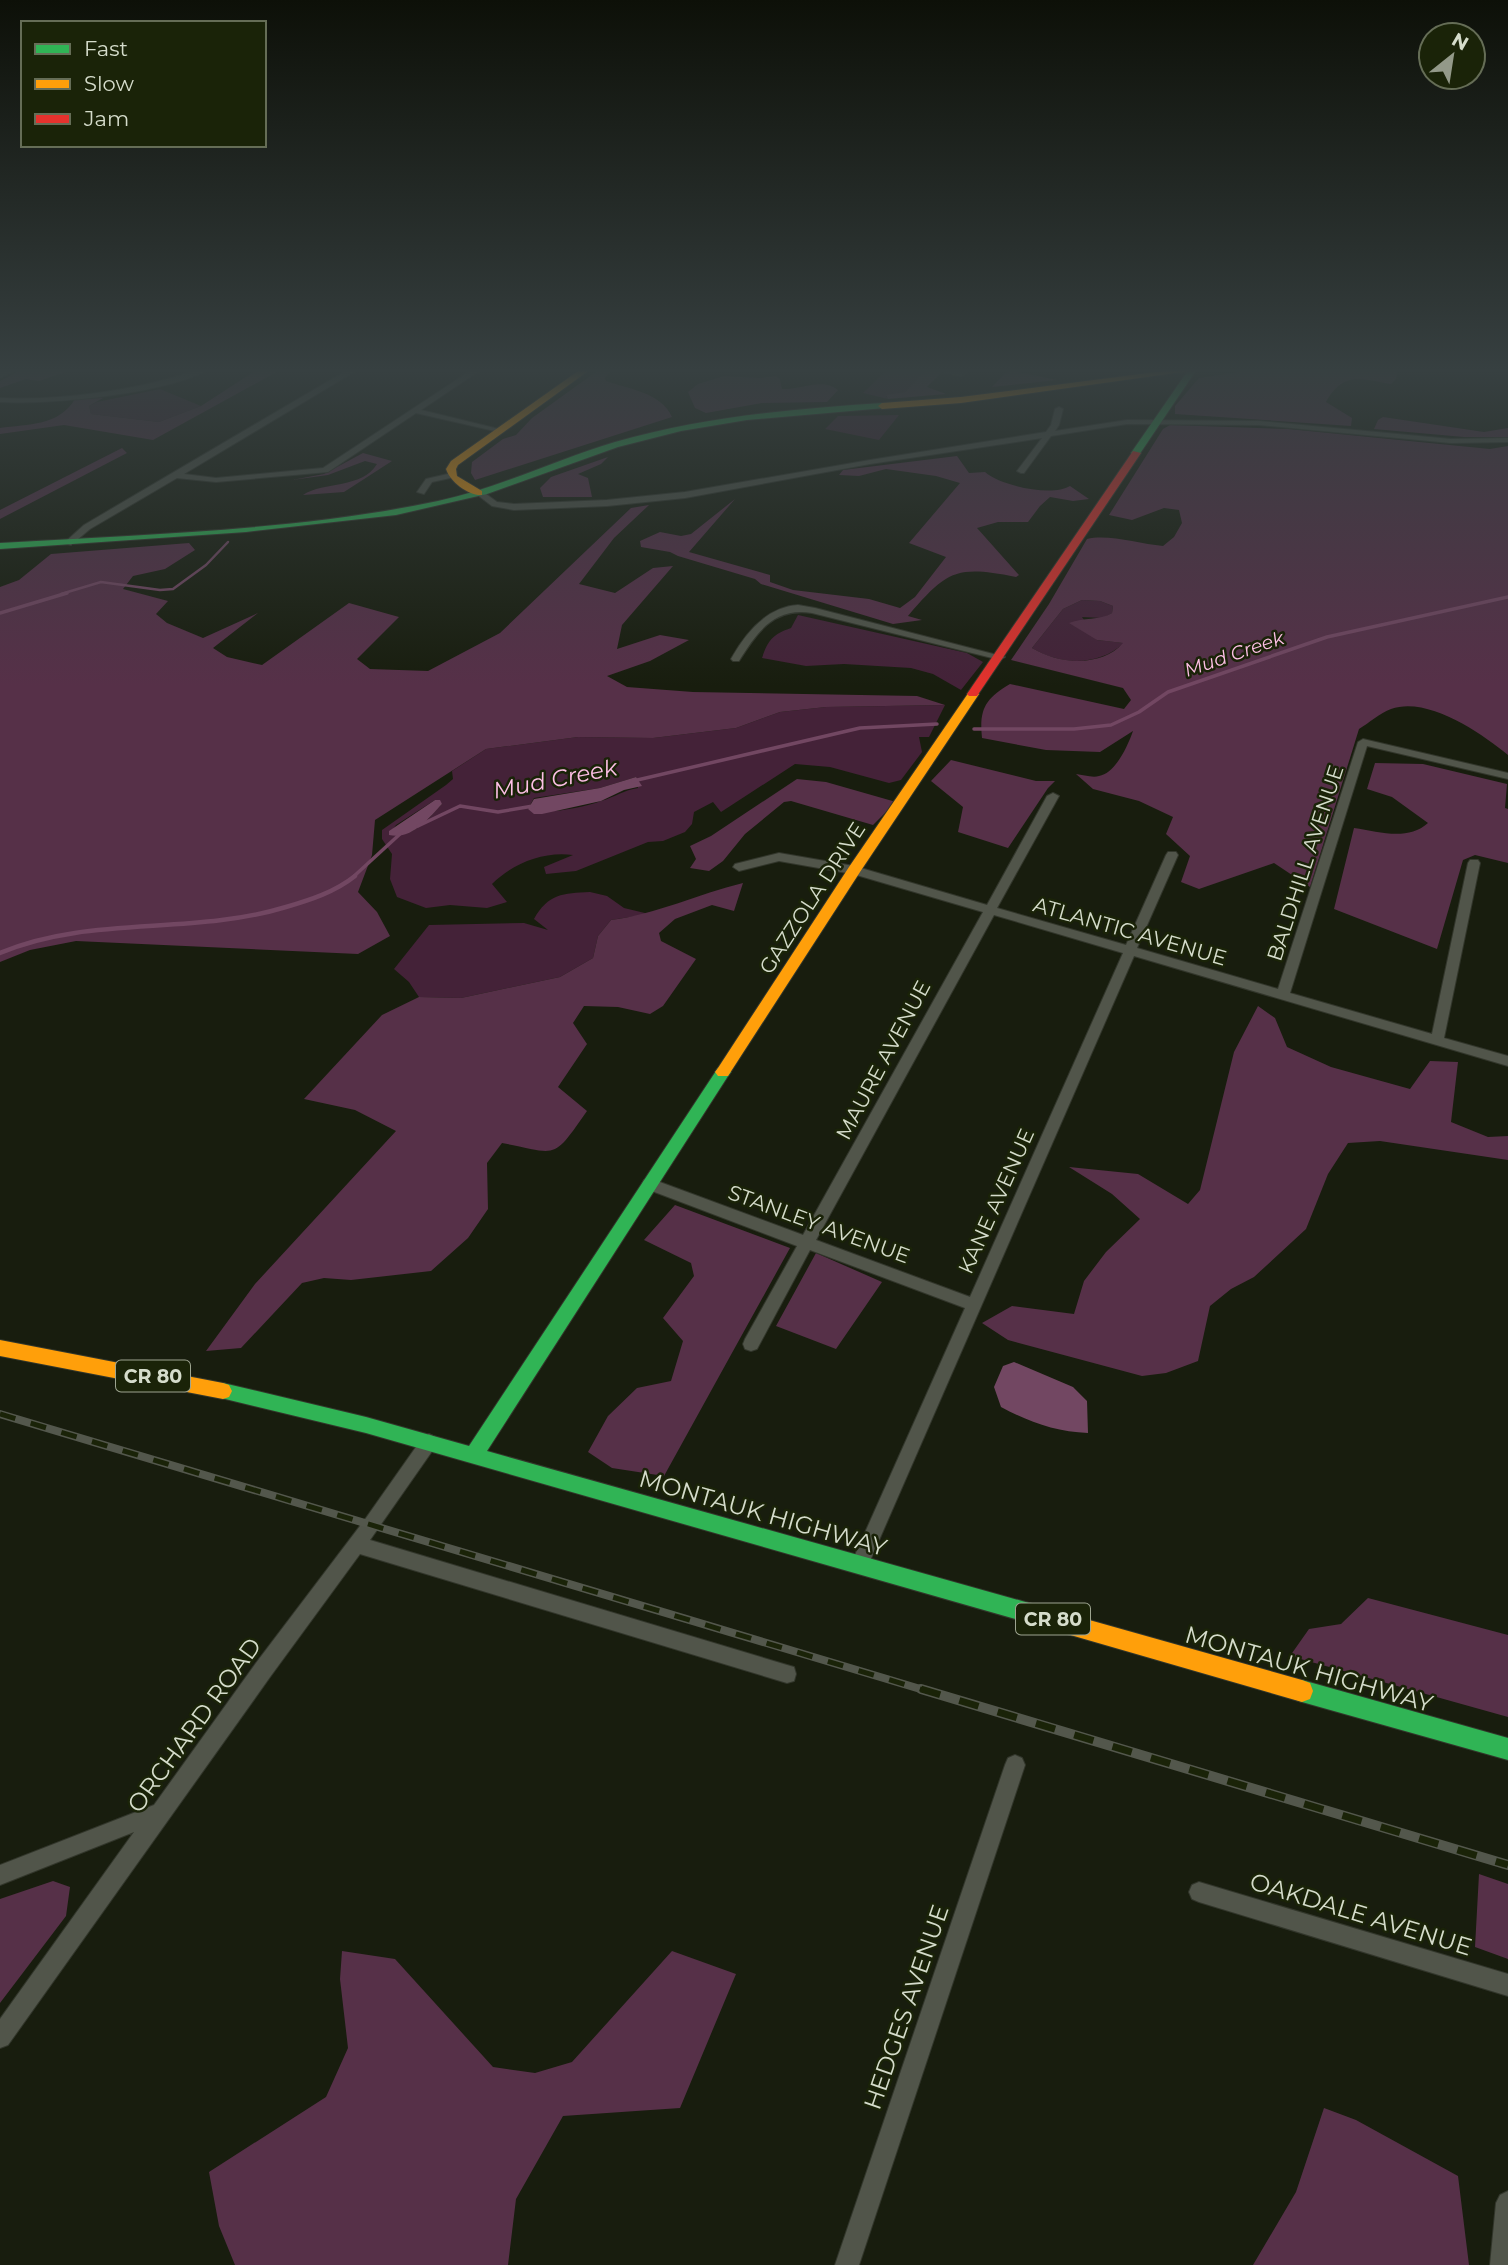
<svg xmlns="http://www.w3.org/2000/svg" width="1508" height="2265" font-family="Montserrat,sans-serif">
<rect width="100%" height="100%" fill="#181d0e"/>
<path fill="#442238" fill-rule="evenodd" d="M888,369H927L905,392L886,396L888,399L863,393Z
M160,389L201,406L159,422L91,414L89,406L97,402Z
M899,415L879,440L825,429L838,416Z
M1082,600L1100,601L1113,606L1112,613L1103,618L1082,617L1097,640L1124,643C1098,667 1060,665 1032,648L1063,609Z
M798,615L967,653L983,662L961,690L933,674L911,668L844,664L806,666L762,658C768,640 773,634 791,628Z
M945,705L929,737H919L922,752L901,780L889,783L830,767L795,764L721,812L713,802L694,812L692,824L685,832L663,841L648,842L576,871L546,874L544,867L573,855C544,851 513,863 492,884L507,902L487,908L450,905L426,908L397,897L390,879L392,854L382,839V830L446,785L453,779L452,771L486,749L578,737L653,738L736,728L780,712L826,707ZM636,777L638,788C624,790 615,797 601,801C582,808 546,815 528,809L534,798L600,788ZM435,800L442,804C428,819 412,840 389,834L396,825Z
M590,892L607,896L624,908L649,914L611,920L598,936L593,958L560,977L461,998L419,997L409,982L394,969L429,925L524,923L548,930L534,919C548,894 563,893 590,892Z"/>
<path fill="#563048" fill-rule="evenodd" d="M23,369H87L68,371L39,381L26,379L0,388V381Z
M258,369H282L153,440L64,425L0,434V428C28,424 59,426 75,399L103,398L89,406L91,414L159,422L201,406Z
M600,369H613L605,378L606,381C628,389 661,392 672,417L475,480L471,473L472,462L503,439L516,435L532,418Z
M927,369H945L927,387L946,394L888,399L886,395L905,392Z
M1259,369H1398L1396,379L1391,384C1361,379 1343,371 1326,402L1352,418L1351,426L1175,414V406L1199,378Z
M1013,371L1057,380L992,387L1005,373Z
M724,376L760,378L776,376L780,379L782,389C801,390 822,377 838,390L827,402L762,403L706,413L695,408L688,392L698,384Z
M1383,417L1484,432L1508,428V437H1464L1374,429L1378,420Z
M1170,425L1288,429L1490,449L1508,446V755C1481,733 1428,696 1391,709C1380,713 1369,723 1359,729L1310,887L1274,863L1199,889L1181,882L1190,856L1166,834L1173,817L1139,801L1093,789L1076,774C1083,775 1093,778 1099,776C1116,773 1128,745 1133,731L1100,752L1046,750L982,738C979,709 985,699 1010,684L1124,709L1131,700L1123,688L1011,660L1049,604L1087,539C1109,534 1139,544 1163,546L1174,537L1182,523L1179,510L1164,508L1132,520L1109,515L1163,429ZM1082,600L1100,601L1113,606L1112,613C1099,621 1084,617 1069,623L1097,640L1123,643C1101,668 1058,664 1032,648L1063,609Z
M122,448L127,453L0,519V510Z
M363,453L392,461L344,492L303,495C324,481 362,489 377,464L365,461L328,475L292,480L324,474Z
M957,456L969,473L985,472C1001,486 1052,497 1070,486L1089,499L1073,501L1050,497L1040,506L1028,522H998L977,528L1019,575L1016,577C955,565 947,571 908,616L922,620L893,624L761,584L755,579L678,556L670,552L641,547L640,541L660,532L681,536L691,534L735,499L689,552L770,575V582L793,590L869,599L900,608L915,597L946,557L909,543L960,483L936,476L886,469L859,476L839,475L843,470Z
M608,457L601,464L578,474L588,478L592,497H543L540,488L551,477Z
M649,505L614,538L579,584L615,593L653,568L673,566L622,625L617,649L660,635L689,640L650,661L607,676L627,687L693,692L917,696L945,705L826,707L780,712L736,728L653,738L578,737L486,749L375,820L372,855L358,892L377,912L390,936L358,954L76,941L30,950L0,962V587L19,580L51,554L189,543L195,550L165,569L133,576L123,589L168,601L156,614L167,623L203,638L258,613L213,648L227,657L262,665L349,603L399,617L357,659L370,669L428,671L500,633L631,508Z
M951,760L1036,781H1055L1048,788L1008,848L958,832L963,807L931,781Z
M1375,763L1423,764L1507,784L1505,808L1508,809V863L1475,855L1463,860L1437,949L1334,909L1354,828C1380,832 1408,841 1428,823L1392,797L1367,789Z
M797,779L826,782L896,802L873,825L791,801L784,802L745,834L723,861L709,871L690,868L696,859L690,846L711,836Z
M743,883L734,911L712,905L675,919L659,933L661,941L696,959L663,1006L650,1014L618,1007L584,1006L573,1023L587,1044L558,1087L587,1111C552,1161 559,1154 502,1143L487,1163L488,1209L468,1238L431,1271L351,1280L324,1278L302,1283L241,1348L206,1351L255,1284L396,1131L355,1110L304,1099L382,1015L419,997L461,998L560,977L593,958L598,936L611,920C657,914 698,894 743,883Z
M1258,1006L1275,1018L1287,1047L1331,1067L1410,1089L1430,1061L1458,1062L1451,1122L1488,1137L1508,1136V1160L1380,1141L1348,1143L1328,1174L1306,1229L1254,1277L1231,1289L1210,1306L1198,1361L1166,1373L1142,1376L1008,1340L982,1323L1012,1306L1074,1314L1084,1281L1106,1252L1140,1219L1112,1194L1069,1167L1138,1174L1188,1204L1200,1190L1234,1052Z
M675,1205L790,1248L664,1476L612,1468L588,1452L608,1416L637,1388L671,1381L683,1341L663,1318L694,1276L691,1263L644,1240Z
M816,1253L882,1282L836,1349L776,1326Z
M1368,1598L1508,1635V1717L1290,1656L1309,1629L1341,1624Z
M1479,1874L1508,1884V1959L1475,1947Z
M53,1881L70,1887L66,1916L0,2003V1899Z
M342,1951L395,1959L493,2067L535,2073L572,2062L672,1951L736,1974L680,2108L563,2116L516,2199L508,2265H235L219,2226L209,2172L326,2097L348,2048L340,1979Z
M1324,2108L1356,2120L1458,2176L1469,2265H1253L1296,2192Z"/>
<path fill="#724762" d="M636,777L642,786L624,790L601,801L542,814H534L528,809L534,799L600,788Z
M435,800H440L442,804C428,819 412,840 389,835V831Z
M1014,1362L1073,1387L1087,1401L1088,1433C1056,1432 1029,1422 1001,1407L994,1387L1003,1366Z"/>
<g fill="none" stroke-linecap="round" stroke-linejoin="round">
<path stroke="#724762" stroke-width="2.5" d="M61,594L101,582L160,590L173,589L206,565L228,542"/>
<path stroke="#724762" stroke-width="3.5" d="M0,613L67,593
M974,729H1074L1111,725L1139,712L1168,692L1327,637L1508,597
M633,781L860,728L937,724
M418,826L460,806L498,812L533,806
M352,878L400,834"/>
<path stroke="#724762" stroke-width="4.5" d="M0,953C89,915 191,936 286,907C310,900 335,892 355,876"/>
<defs>
<path id="street" d="M8,369H18L0,378V373Z
M198,369H209C168,394 48,405 0,402V398C58,401 144,390 198,369Z
M349,369H359L184,474L216,478L323,468L473,369H482L421,410L503,430L499,432L416,413L328,472L216,482L177,478L90,529L71,545L64,543L84,525Z
M1059,407L1063,409L1059,425L1055,431L1127,420L1259,421L1451,439L1508,438V442L1451,443L1259,425L1127,424L1051,436L1024,473H1021L1017,471L1042,438L870,464L685,498L607,506L514,510L492,506L475,493L482,491L497,502L514,504L607,500L685,492L870,460L1046,432L1051,425L1055,409Z
M452,473H455V477L432,482L424,494L417,492L426,479Z
M798,605L815,608L1005,657L1000,660L812,613C774,607 757,632 739,661H733L731,659C745,634 766,607 798,605Z
M1363,739L1508,773V779L1367,746L1290,993L1432,1034L1468,863L1470,860H1478L1480,863L1444,1038L1508,1056V1066L1134,956L866,1570L860,1572L854,1570L851,1564L965,1308L810,1250L757,1349L751,1351L745,1349L743,1344L745,1339L797,1246L644,1188L642,1184L644,1180L649,1178L803,1235L983,912L853,874L779,861L739,871L733,867L735,864L779,853L854,866L987,905L1047,796L1053,793L1059,796L997,908L1126,945L1166,855L1168,852H1176L1178,855L1137,948L1278,989L1358,742ZM994,915L1123,953L970,1297L816,1240Z
M429,1434L435,1437L437,1442L435,1447L370,1540L787,1665L794,1667L796,1674L794,1681L787,1683L360,1554L270,1677L8,2045L0,2048V2019L134,1832L0,1885V1865L154,1805L256,1663L366,1518L423,1437Z
M1015,1755L1022,1758L1025,1765L859,2265H835L1005,1765L1008,1758Z
M1199,1882L1508,1974V1996L1199,1902L1192,1899L1189,1892L1192,1885Z
M1508,2191V2265H1490L1496,2203L1500,2195Z"/>
<path id="fast" d="M1189,369H1197L1139,455H1133L1131,453Z
M882,403L886,406L885,408L747,420L681,431L618,447L487,494L396,515L246,532L0,549V543C146,534 295,531 438,501C499,488 555,460 615,442C702,417 792,409 882,403Z
M723,1066L731,1072L728,1076L487,1451L1029,1603L1036,1606L1039,1613L1036,1620L1029,1623L366,1433L217,1397L214,1391L217,1385L223,1383L366,1417L469,1446L718,1068Z
M1302,1680L1508,1738V1760L1302,1702L1294,1699L1291,1691L1294,1683Z"/>
<path id="slow" d="M581,369H591L458,465L456,469L457,476L482,491V495C469,496 450,482 446,469L451,461Z
M1179,369H1204L961,403L882,409L878,406L882,403L961,397Z
M973,691L979,694L860,872L728,1076H718L715,1072L718,1068L849,867L969,692Z
M0,1340L223,1383L229,1385L232,1391L229,1397L223,1399L0,1356Z
M1029,1603L1302,1680L1310,1683L1313,1691L1310,1699L1302,1702L1029,1623L1022,1620L1019,1613L1022,1606Z"/>
<path id="jam" d="M1133,451L1141,453L977,696H969L967,694Z"/>
</defs>
<use href="#street" stroke="#32362b" stroke-width="2"/>
<use href="#fast" stroke="#32362b" stroke-width="2"/>
<use href="#slow" stroke="#32362b" stroke-width="2"/>
<use href="#jam" stroke="#32362b" stroke-width="2"/>
<use href="#street" fill="#51554a" fill-rule="evenodd"/>
<use href="#fast" fill="#30b455" fill-rule="evenodd"/>
<use href="#slow" fill="#ff9f0a" fill-rule="evenodd"/>
<use href="#jam" fill="#e5322d" fill-rule="evenodd"/>
<defs>
<path id="rail-far1" d="M0,1414L927,1691"/>
<path id="rail" d="M921,1689L1508,1865"/>
</defs>
<use href="#rail-far1" stroke="#53574c" stroke-width="8"/>
<use href="#rail" stroke="#53574c" stroke-width="10"/>
<use href="#rail-far1" stroke="#1a2308" stroke-width="5" stroke-dasharray="16" stroke-linecap="butt"/>
<use href="#rail" stroke="#1a2308" stroke-width="7" stroke-dasharray="20" stroke-linecap="butt"/>
</g>
<path fill="#43483b" d="M943,369H970L962,377L943,373Z"/>
<path fill="#2b3022" d="M963,369H970L962,377Z"/>
<linearGradient id="sky" x2="0" y2="1"><stop stop-color="#0d1008"/><stop offset="0.54" stop-color="#374041"/><stop offset="1" stop-color="#374041" stop-opacity="0"/></linearGradient>
<rect width="1508" height="686" fill="url(#sky)"/>
<g text-anchor="middle" dominant-baseline="central" stroke-width="5" stroke-linejoin="round" paint-order="stroke">
<g font-size="19" font-style="italic" fill="#fdbfe5" stroke="#1a2308">
<text transform="translate(1234 654) rotate(-19)">Mud Creek</text>
</g>
<g fill="#1a2308" stroke="#9da490" stroke-width="2">
<rect x="116" y="1360.5" width="74" height="31" rx="5"/>
<rect x="1016" y="1603.5" width="74" height="31" rx="5"/>
</g>
<g font-size="19" font-weight="bold" fill="#d5dccb">
<text x="153" y="1376">CR 80</text>
<text x="1053" y="1619">CR 80</text>
</g>
<g font-size="21" fill="#d5dccb" stroke="#1a2308">
<text transform="translate(1305 863) rotate(-72)">BALDHILL AVENUE</text>
<text transform="translate(812 898) rotate(-57)">GAZZOLA DRIVE</text>
<text transform="translate(1130 931) rotate(16)">ATLANTIC AVENUE</text>
<text transform="translate(883 1060) rotate(-62)">MAURE AVENUE</text>
<text transform="translate(996 1201) rotate(-66)">KANE AVENUE</text>
<text transform="translate(819 1224) rotate(20)">STANLEY AVENUE</text>
</g>
<g font-size="23" font-style="italic" fill="#fdbfe5" stroke="#1a2308">
<text transform="translate(555 779) rotate(-11)">Mud Creek</text>
</g>
<g font-size="24" fill="#d5dccb" stroke="#1a2308">
<text transform="translate(763 1513) rotate(16)">MONTAUK HIGHWAY</text>
<text transform="translate(1309 1669) rotate(16)">MONTAUK HIGHWAY</text>
<text transform="translate(194 1725) rotate(-54)">ORCHARD ROAD</text>
<text transform="translate(1361 1914) rotate(17)">OAKDALE AVENUE</text>
<text transform="translate(906 2007) rotate(-71)">HEDGES AVENUE</text>
</g>
</g>
<rect x="21" y="21" width="245" height="126" fill="#1a2308" stroke="#656d56" stroke-width="2"/>
<rect x="35" y="44" width="35" height="10" fill="#30b455" stroke="#656d56" stroke-width="2"/>
<text x="84" y="56" font-size="21" fill="#d5dccb">Fast</text>
<rect x="35" y="79" width="35" height="10" fill="#ff9f0a" stroke="#656d56" stroke-width="2"/>
<text x="84" y="91" font-size="21" fill="#d5dccb">Slow</text>
<rect x="35" y="114" width="35" height="10" fill="#e5322d" stroke="#656d56" stroke-width="2"/>
<text x="84" y="126" font-size="21" fill="#d5dccb">Jam</text>
<g transform="translate(1452 56) rotate(30)"><circle r="33" fill="#1a2308" stroke="#656d56" stroke-width="2"/>
<path d="M0-5L12 26L0 18L-12 26Z" fill="#939989"/>
<text y="-10" font-size="19" font-weight="bold" text-anchor="middle" fill="#d5dccb">N</text>
</g>
</svg>
